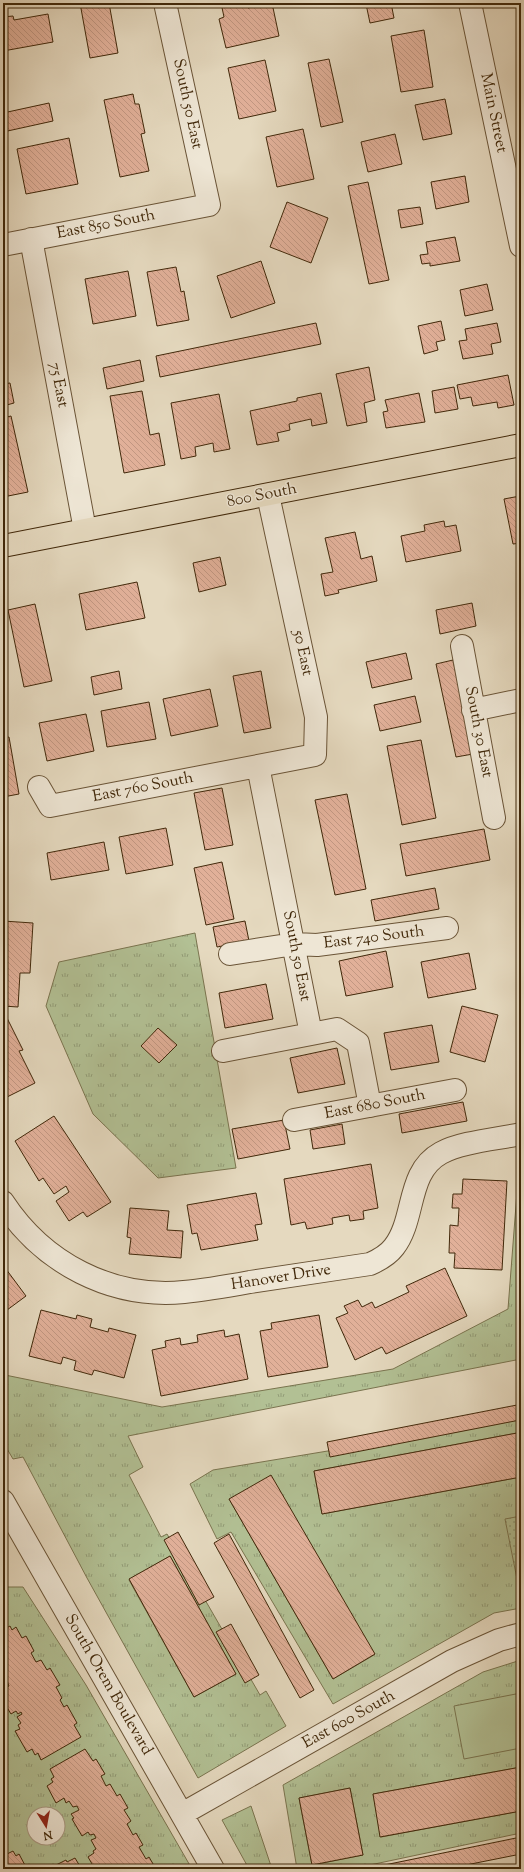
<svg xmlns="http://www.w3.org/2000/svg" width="524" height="1872" font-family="'Sorts Mill Goudy',serif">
<defs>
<pattern id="grass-tufts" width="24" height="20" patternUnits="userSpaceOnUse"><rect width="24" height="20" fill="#b2c094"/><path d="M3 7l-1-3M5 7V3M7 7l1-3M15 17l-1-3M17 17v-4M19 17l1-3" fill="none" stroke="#929c77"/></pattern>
<pattern id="park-dots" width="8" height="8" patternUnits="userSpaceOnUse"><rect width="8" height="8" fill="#b2c094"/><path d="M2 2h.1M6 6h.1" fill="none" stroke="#929c77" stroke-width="1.8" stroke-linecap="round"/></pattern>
<pattern id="building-back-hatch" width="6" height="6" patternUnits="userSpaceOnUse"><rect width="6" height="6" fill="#e1b099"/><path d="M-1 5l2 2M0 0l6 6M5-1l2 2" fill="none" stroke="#c29782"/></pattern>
</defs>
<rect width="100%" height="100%" fill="#e5d9bf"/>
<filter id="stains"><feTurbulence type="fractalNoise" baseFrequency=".005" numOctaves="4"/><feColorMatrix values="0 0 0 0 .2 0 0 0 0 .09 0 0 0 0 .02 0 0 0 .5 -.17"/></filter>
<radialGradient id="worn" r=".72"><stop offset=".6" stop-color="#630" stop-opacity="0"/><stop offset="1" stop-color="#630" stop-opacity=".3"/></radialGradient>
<path fill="url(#grass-tufts)" stroke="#7a744f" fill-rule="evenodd" d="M195,933L236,1168L158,1178L93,1114L46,1006L59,962Z
M520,1153H521V1359L128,1436L143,1467L129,1475L161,1537L167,1534L260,1695L266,1691L286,1726L198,1778L87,1578L23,1457L13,1459L3,1442V1372L5,1375L162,1407L393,1369L508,1309ZM170,1556L236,1674L194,1697L129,1580Z
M521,1419V1454L517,1433L314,1471L322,1514L521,1477V1608L494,1613L333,1704L231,1532L217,1539L190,1484L213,1470ZM229,1499L375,1654L374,1655L333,1679Z
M7,1587H23L86,1685L192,1869H3V1605L6,1603L3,1599V1588ZM34,1814H58V1838H34Z
M521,1660V1767L373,1794L381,1837L521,1811V1833L351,1869H297L283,1785L483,1672ZM350,1788L363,1855L312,1865L299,1798Z
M251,1806L272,1869H249L222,1820Z"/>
<path fill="url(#park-dots)" stroke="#7a744f" d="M521,1516V1579H517L505,1519Z"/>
<path fill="#b2c094" stroke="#7a744f" d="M521,1693V1748L464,1759L454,1706Z"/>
<path fill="url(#building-back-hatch)" stroke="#41280a" d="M80,3H109L118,53L90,58Z
M221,3H247L248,8L272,3L279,36L226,48L219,19L224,17Z
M372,3H391L394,18L370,23L366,4Z
M48,14L53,42L3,51V17L13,16L14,20Z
M424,30L433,87L401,92L391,36Z
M329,59L343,122L321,127L308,63Z
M265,60L276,111L239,119L228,68Z
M133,94L135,104H139L145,133L141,134L149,171L120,177L104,100Z
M445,99L452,134L423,140L415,105Z
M49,103L53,121L3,132V113Z
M303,129L314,179L277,187L266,137Z
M395,134L402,164L368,172L361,142Z
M69,138L78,184L26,194L17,149Z
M465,176L469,202L436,209L431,182Z
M368,182L389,280L369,284L348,186Z
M287,202L328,218L311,263L270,247Z
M420,207L423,224L401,228L398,210Z
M455,237L460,261L430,266V263L422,264L420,255L428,254L426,242Z
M261,261L275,303L231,318L217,276Z
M176,267L181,292L184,291L189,320L157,326L147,272Z
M128,271L136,316L93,324L85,279Z
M487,284L493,310L465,316L460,290Z
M441,321L445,340L436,342L438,350L424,354L418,326Z
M316,323L321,344L160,377L156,356Z
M497,323L501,342L491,344L493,354L463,359L459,341L467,340L465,329Z
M140,360L144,381L107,389L103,368Z
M369,367L375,400L364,403L367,422L347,426L336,374Z
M508,375L514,405L498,408L497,402L473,406L471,397L460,399L457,385Z
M10,383L14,403L3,406V384Z
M454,387L458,409L435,413L432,391Z
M142,391L150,435L159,433L165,465L124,473L110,396Z
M321,393L327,423L312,426L311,419L289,424L290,430L277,433L279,441L257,445L250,411L297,401V398Z
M419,393L425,422L386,428L383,412L388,411L385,400Z
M219,394L230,449L214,452L213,443L195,447L196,456L181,459L171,403Z
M11,416L28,492L3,497V418Z
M520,496L521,543L513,544L504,499Z
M444,521L445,527L456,525L461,551L406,562L401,536L425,531L424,525Z
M355,532L361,559L372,556L377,581L338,590L339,593L325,596L321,574L333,572L325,538Z
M220,557L226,585L199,592L193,563Z
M137,582L145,618L86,630L79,594Z
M472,603L476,626L440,634L436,610Z
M35,604L52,681L24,687L8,610Z
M406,653L412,679L372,688L366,662Z
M453,660L473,754L456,757L436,664Z
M119,671L122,689L94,695L91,677Z
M261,671L271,728L244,733L233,676Z
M210,689L218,726L171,736L163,699Z
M415,696L421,722L380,731L374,705Z
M149,702L156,739L107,747L101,711Z
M86,714L94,751L47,761L39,723Z
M9,737L19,794L3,797V738Z
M421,740L436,818L402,825L387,746Z
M222,788L233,845L205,850L194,793Z
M347,794L366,889L335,895L315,800Z
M166,828L173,865L126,874L119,837Z
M484,829L490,860L406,876L400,844Z
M104,842L109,870L51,880L47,853Z
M222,862L234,919L206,925L194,868Z
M435,888L439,909L375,921L371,900Z
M3,921L33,923L30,973H20L18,1007L3,1006Z
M245,921L249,941L217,947L213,927Z
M386,951L393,987L346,996L339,961Z
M469,953L476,989L428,998L421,962Z
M266,984L273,1019L225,1028L219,993Z
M462,1006L498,1015L485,1062L450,1052Z
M7,1018L23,1050L19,1051L35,1083L3,1099V1019Z
M432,1025L439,1062L391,1070L384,1033Z
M158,1028L177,1045L159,1063L141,1046Z
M337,1048L345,1084L298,1093L290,1058Z
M463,1102L467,1121L402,1133L399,1114Z
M54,1116L111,1202L87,1217L83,1212L69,1221L56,1201L69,1192L66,1186L54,1194L43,1178L39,1181L15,1141Z
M284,1120L290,1149L238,1159L232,1129Z
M342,1124L345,1144L313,1149L310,1130Z
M371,1164L378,1208L363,1211L364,1219L350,1221L349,1215L332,1218L333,1224L307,1229L305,1222L291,1225L284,1179Z
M463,1179L507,1181L502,1270L454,1268L455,1253H449L450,1225L458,1226L459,1208H452L453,1194H462Z
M256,1193L262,1224L255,1225L258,1240L201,1250L197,1233L192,1234L187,1205Z
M130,1208L169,1211L167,1230L183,1231L181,1258L129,1254L131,1238L127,1237Z
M3,1265L26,1296L3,1313Z
M445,1268L467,1316L386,1354L382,1347L355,1360L336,1318L348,1313L344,1306L358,1300L362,1307L372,1302L375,1308L409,1292L406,1286Z
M41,1310L76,1319L77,1315L92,1319L90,1327L108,1332L109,1328L136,1335L124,1378L94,1370L92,1375L74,1370L76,1361L63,1357L61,1364L29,1356Z
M319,1315L328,1367L268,1377L260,1331L272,1329L271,1323Z
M224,1330L225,1337L239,1334L248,1379L161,1396L152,1350L166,1347L165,1341L180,1338L181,1345L198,1342L197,1335Z
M517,1405L520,1420L330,1457L327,1442Z
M517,1433L521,1454V1477L322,1514L314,1471Z
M271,1475L375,1654L333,1679L229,1499Z
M178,1532L214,1597L199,1605L164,1540Z
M229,1534L314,1690L300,1698L214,1543Z
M170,1556L236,1674L194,1697L129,1579Z
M231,1624L259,1675L245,1683L216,1632Z
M10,1626L12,1630L16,1627L22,1638L26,1636L34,1651L31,1653L36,1662L41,1660L47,1670L50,1668L60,1685L56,1687L62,1698L60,1700L64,1707L67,1705L77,1723L74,1725L81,1737L41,1760L38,1753L35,1755L32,1749L27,1752L15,1731L20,1729L18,1725L21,1723L17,1717L22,1714L21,1712L18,1714L16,1711L11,1714L3,1701V1693L7,1691L5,1688L9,1686L7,1681L3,1682V1630Z
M85,1749L93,1761L96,1759L105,1774L101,1776L106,1786L110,1784L117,1796L120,1794L128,1808L124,1810L131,1821L127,1824L133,1835L136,1833L143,1845L139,1847L146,1859L149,1857L156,1869L160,1866L162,1869H95L88,1857L94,1853L93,1851L96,1849L91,1840L96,1838L94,1834L90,1835L88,1832L82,1836L72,1819L74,1818L71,1814L79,1810L77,1806L73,1807L69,1801L66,1803L64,1798L56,1803L47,1786L53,1782L51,1779L54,1777L50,1769Z
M521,1767V1811L380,1837L373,1794Z
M350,1788L363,1855L312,1865L299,1798Z
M521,1837V1854L446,1869H365Z
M3,1847L7,1854L13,1851L16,1856L19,1854L27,1869H3Z
M75,1858L81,1868L84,1866L86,1869H53L52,1867L66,1860L67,1862Z"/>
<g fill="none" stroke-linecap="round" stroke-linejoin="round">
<defs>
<path id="minor" d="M470,3L521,246
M31,239L85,530
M3,245L209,205L165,3
M462,646L494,818
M473,710L521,700
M258,766L311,1034
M39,787L50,806L315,755L316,717L268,495
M230,954L294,944L317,945L447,928
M223,1051L337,1029L358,1043L370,1106
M294,1120L455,1090
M3,1202C43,1263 111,1299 184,1292C206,1290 228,1286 250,1282C290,1276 330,1270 370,1264C379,1260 388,1255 394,1247C416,1219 406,1172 441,1153C461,1142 498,1139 521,1134
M3,1501L213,1869
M182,1814L452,1661L499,1640L521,1634"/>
<path id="major" d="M3,546L521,445"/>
</defs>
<use href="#minor" stroke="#6a5437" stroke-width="24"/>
<use href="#major" stroke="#41280a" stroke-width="24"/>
<use href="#minor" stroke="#eee6d5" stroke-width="22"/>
<use href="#major" stroke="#e5d9bf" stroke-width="22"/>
</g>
<g text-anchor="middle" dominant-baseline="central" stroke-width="3" stroke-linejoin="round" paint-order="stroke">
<g font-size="16" fill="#41280a" stroke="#eee6d5">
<text transform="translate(187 104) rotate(78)">South 50 East</text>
<text transform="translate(493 113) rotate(78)">Main Street</text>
<text transform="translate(106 225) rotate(-11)">East 850 South</text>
<text transform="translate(58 385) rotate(79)">75 East</text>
<text transform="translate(262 496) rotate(-11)">800 South</text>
<text transform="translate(302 653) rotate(78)">50 East</text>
<text transform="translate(478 732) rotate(79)">South 30 East</text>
<text transform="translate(143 788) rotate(-11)">East 760 South</text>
<text transform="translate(374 938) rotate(-7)">East 740 South</text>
<text transform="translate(296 956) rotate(79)">South 50 East</text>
<text transform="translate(375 1105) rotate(-11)">East 680 South</text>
<text transform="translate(281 1278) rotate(-9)">Hanover Drive</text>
<text transform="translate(108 1685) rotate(60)">South Orem Boulevard</text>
<text transform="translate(349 1720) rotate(-29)">East 600 South</text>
</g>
</g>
<rect width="524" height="1872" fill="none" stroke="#e5d9bf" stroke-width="16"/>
<rect x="4" y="4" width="516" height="1864" fill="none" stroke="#41280a" stroke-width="2"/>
<rect x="8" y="8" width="508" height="1856" fill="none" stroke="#41280a"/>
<g transform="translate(46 1826) rotate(169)"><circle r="19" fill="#eee6d5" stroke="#a99a84"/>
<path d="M0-3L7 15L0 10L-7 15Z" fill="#8f2418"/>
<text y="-6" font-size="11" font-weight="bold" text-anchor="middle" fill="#41280a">N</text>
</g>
<rect width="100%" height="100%" filter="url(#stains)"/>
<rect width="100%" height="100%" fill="url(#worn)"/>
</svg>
